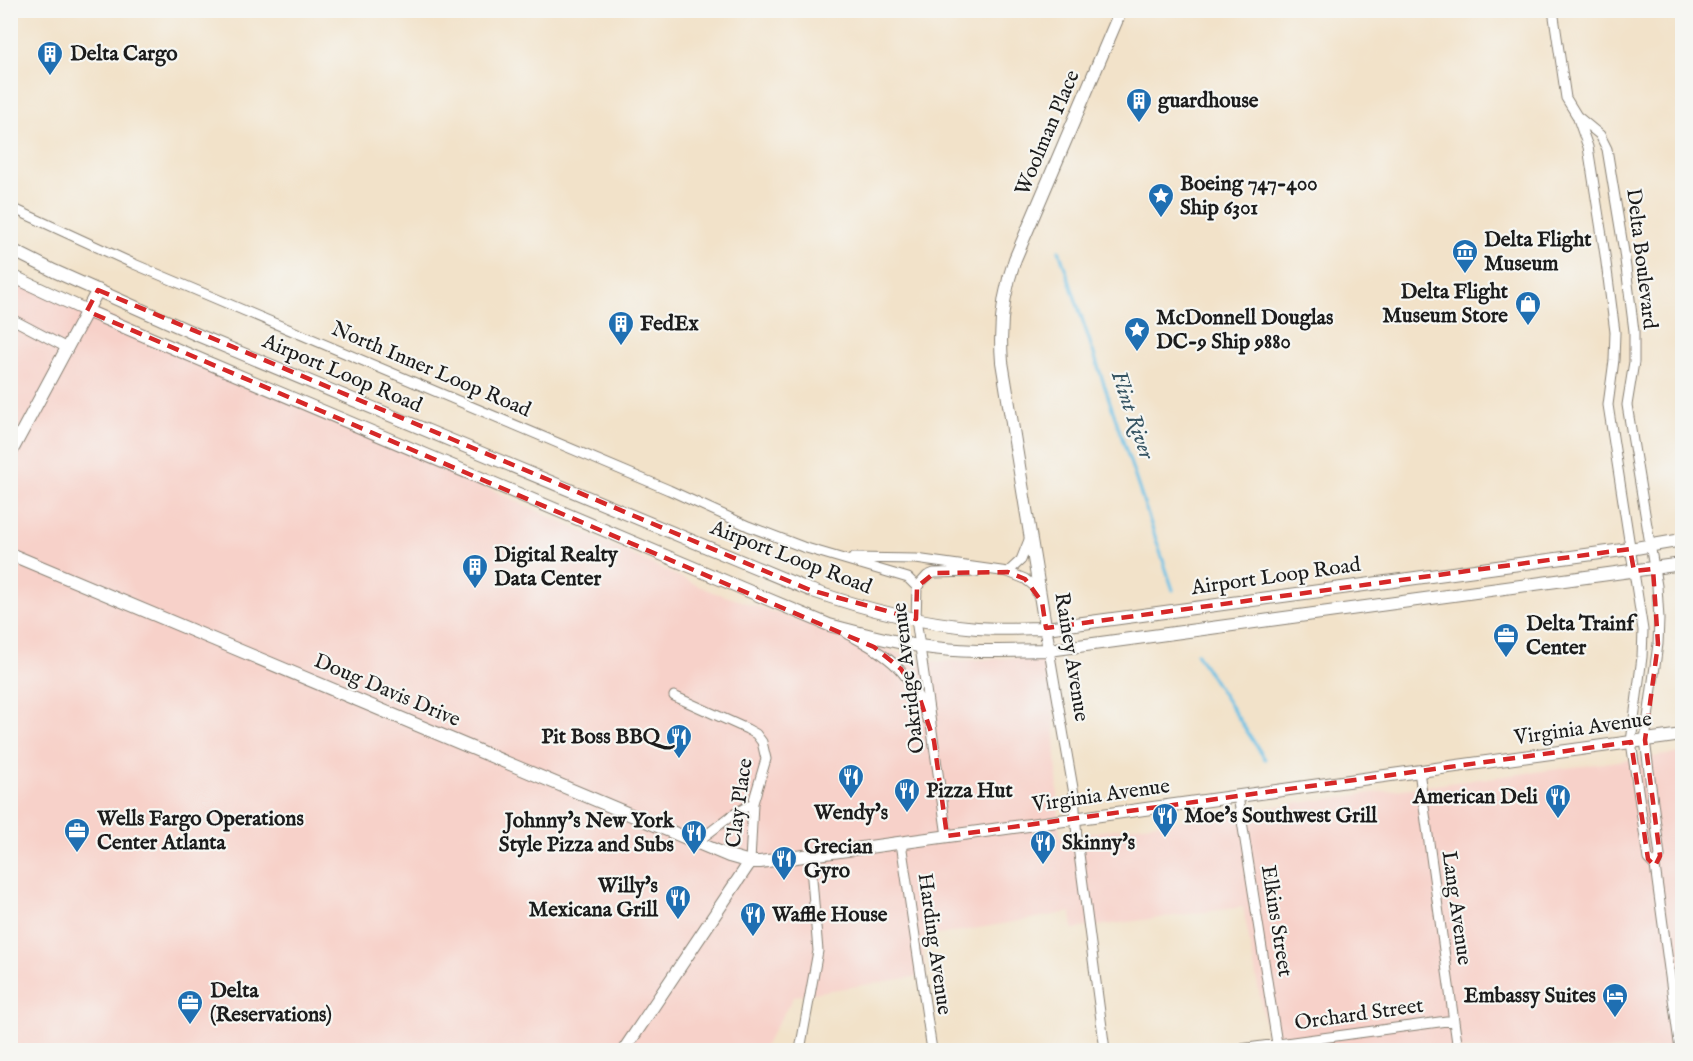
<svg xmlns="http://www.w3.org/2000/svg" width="1693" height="1061" font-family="'IM FELL English',serif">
<rect width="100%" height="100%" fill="#f6f6f2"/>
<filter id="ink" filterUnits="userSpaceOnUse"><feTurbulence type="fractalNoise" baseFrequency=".0167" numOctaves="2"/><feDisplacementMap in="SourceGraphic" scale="12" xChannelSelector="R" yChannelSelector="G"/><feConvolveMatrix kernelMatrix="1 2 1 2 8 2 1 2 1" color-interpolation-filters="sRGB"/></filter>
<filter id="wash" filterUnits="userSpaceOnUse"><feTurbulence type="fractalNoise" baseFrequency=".008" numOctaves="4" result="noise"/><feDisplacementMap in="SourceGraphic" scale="24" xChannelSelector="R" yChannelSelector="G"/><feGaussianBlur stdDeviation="1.35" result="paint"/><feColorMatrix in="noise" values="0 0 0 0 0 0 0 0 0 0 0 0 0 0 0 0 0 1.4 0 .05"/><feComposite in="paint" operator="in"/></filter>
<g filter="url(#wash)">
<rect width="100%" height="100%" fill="#f2e2c9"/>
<path fill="#f7d1c9" d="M10,271L428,460L710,591L926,662L1051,656L1060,837L1356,795L1682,753V1050H1270L1243,907L1073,929L1071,912L921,938L926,975L794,996L762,1050H11Z"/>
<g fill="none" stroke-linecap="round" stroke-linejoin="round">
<path stroke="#68c0e6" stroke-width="3" d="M1059,250L1173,590
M1196,653L1265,759"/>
</g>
</g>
<g filter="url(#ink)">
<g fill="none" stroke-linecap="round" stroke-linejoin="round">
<defs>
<path id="street" d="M1553,10L1566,98L1577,116L1588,147L1605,255L1615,332L1614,360L1608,405L1643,630L1642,657L1631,742L1648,859L1655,866
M1577,116L1600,135L1607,149L1624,252L1634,331V362L1627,405L1657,586L1659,619L1658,644L1645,740L1660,856L1655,866L1680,1050
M10,207L134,264L669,490L748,526L803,547L908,578L917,587
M10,318L67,348
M853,558L916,559L1008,572L1025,579L1034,586L1038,596
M1008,572L1021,560L1029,540
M917,587L916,619L947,836
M917,587L927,576L934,573L976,572
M847,634C890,655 912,673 927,719
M1049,650L1074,794L1077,839L1105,1050
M674,696L747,729L756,734L762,742L766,759L753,803L750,862
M1419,771L1458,1050
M1238,796L1278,1050
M697,842L731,816L753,803
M901,843L932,1050
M800,1050L818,951L810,855
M1233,1050L1454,1020"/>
<path id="secondary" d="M10,249L54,271L200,336L810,590C864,609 920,623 977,628C999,630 1023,628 1046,628L1630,549L1682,540
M10,275L87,311L206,362L829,625C859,633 889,641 919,646C962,653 1006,651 1049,650L1682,564
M10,454L98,290
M10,554L729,856L750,862H760L1682,735
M1049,650L1002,362C999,327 1003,293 1015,259L1121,10
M624,1050L750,862"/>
</defs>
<use href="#street" stroke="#877f72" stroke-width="11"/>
<use href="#secondary" stroke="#877f72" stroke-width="14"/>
<use href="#street" stroke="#fff" stroke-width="9"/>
<use href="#secondary" stroke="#fff" stroke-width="12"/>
</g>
</g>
<path fill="none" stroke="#d62828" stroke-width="4.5" stroke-dasharray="12 8" stroke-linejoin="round" d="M98,290L810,590L916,619L917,587L934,573L1008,572L1025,579L1042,602L1046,628L1630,549L1634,571L1653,569L1658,644L1645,740L1660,856L1655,866L1648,859L1631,742L947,836L934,741L920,699L901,669L874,647L87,311Z"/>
<defs>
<symbol id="building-pin" viewBox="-11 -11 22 30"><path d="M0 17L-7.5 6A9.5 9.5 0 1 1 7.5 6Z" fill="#1f6fb2" stroke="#f6f6f2"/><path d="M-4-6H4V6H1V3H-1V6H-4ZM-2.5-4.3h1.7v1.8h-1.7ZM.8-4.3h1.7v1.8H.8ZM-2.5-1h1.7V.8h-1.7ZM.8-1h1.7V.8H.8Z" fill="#fff"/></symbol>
<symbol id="sight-pin" viewBox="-11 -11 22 30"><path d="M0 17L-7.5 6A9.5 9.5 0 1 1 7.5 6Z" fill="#1f6fb2" stroke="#f6f6f2"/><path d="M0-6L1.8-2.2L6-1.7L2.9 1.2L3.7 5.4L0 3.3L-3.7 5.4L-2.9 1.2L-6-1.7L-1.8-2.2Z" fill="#fff"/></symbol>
<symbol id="museum-pin" viewBox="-11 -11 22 30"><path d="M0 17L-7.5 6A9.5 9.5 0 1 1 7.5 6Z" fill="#1f6fb2" stroke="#f6f6f2"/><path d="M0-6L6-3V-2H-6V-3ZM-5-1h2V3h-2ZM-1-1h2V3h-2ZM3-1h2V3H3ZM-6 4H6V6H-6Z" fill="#fff"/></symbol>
<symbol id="shop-pin" viewBox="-11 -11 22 30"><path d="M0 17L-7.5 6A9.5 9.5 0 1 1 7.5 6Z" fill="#1f6fb2" stroke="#f6f6f2"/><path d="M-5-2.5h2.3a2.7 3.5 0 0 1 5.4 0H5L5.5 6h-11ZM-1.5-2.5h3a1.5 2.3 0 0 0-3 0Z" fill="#fff"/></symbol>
<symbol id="office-pin" viewBox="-11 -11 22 30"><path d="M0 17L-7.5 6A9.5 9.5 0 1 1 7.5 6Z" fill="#1f6fb2" stroke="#f6f6f2"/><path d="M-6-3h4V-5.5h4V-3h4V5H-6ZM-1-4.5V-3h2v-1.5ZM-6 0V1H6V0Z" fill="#fff"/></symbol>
<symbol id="restaurant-pin" viewBox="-11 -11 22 30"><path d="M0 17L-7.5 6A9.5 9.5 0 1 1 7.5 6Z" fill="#1f6fb2" stroke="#f6f6f2"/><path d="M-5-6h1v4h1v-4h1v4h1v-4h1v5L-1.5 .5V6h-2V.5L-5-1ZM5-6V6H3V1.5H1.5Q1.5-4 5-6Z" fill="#fff"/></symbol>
<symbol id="hotel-pin" viewBox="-11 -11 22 30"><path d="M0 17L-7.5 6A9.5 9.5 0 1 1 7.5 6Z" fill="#1f6fb2" stroke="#f6f6f2"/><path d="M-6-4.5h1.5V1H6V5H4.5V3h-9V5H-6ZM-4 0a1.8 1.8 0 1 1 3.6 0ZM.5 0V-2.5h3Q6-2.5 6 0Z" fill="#fff"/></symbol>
</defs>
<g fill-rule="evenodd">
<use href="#building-pin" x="35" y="39" width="30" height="40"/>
<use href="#building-pin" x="1124" y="86" width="30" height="40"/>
<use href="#sight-pin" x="1146" y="181" width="30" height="40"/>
<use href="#museum-pin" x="1450" y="237" width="30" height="40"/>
<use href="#shop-pin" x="1513" y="289" width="30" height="40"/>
<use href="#building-pin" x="606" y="309" width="30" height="40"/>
<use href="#sight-pin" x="1122" y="315" width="30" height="40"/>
<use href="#building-pin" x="460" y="552" width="30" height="40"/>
<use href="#office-pin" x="1491" y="621" width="30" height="40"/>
<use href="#restaurant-pin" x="664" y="722" width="30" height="40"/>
<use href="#restaurant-pin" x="836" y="762" width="30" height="40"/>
<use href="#restaurant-pin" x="892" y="776" width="30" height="40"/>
<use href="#restaurant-pin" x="1543" y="782" width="30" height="40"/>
<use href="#restaurant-pin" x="1150" y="801" width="30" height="40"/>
<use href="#office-pin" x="62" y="816" width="30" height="40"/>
<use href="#restaurant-pin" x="679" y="818" width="30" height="40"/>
<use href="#restaurant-pin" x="1028" y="828" width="30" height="40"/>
<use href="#restaurant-pin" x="769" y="844" width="30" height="40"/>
<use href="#restaurant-pin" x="663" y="883" width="30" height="40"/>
<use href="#restaurant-pin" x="738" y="900" width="30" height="40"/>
<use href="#hotel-pin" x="1600" y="981" width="30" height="40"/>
<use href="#office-pin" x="175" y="988" width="30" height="40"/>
</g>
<g text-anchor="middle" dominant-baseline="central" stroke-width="4.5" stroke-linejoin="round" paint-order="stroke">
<g font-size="21" font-weight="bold" fill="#1c1c1c" stroke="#f6f6f2" text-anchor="start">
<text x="70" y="54">Delta Cargo</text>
<text x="1158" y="101">guardhouse</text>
<text x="1180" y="184">Boeing 747-400<tspan x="1180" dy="24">Ship 6301</tspan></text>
<text x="1484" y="240">Delta Flight<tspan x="1484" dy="24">Museum</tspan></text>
<text x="1508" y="292" text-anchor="end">Delta Flight<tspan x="1508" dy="24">Museum Store</tspan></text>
<text x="1156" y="318">McDonnell Douglas<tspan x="1156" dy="24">DC-9 Ship 9880</tspan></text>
<text x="640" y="324">FedEx</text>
<text x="494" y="555">Digital Realty<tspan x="494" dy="24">Data Center</tspan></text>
<text x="1526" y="624">Delta Trainf<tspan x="1526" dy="24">Center</tspan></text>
<text x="660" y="737" text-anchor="end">Pit Boss BBQ</text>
<text x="926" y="791">Pizza Hut</text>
<text x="1538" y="797" text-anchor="end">American Deli</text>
<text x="851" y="813" text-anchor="middle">Wendy's</text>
<text x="1184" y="816">Moe's Southwest Grill</text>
<text x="97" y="819">Wells Fargo Operations<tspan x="97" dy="24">Center Atlanta</tspan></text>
<text x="674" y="821" text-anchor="end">Johnny's New York<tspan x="674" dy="24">Style Pizza and Subs</tspan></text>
<text x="1062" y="843">Skinny's</text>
<text x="804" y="847">Grecian<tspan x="804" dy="24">Gyro</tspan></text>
<text x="658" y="886" text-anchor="end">Willy's<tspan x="658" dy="24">Mexicana Grill</tspan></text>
<text x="772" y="915">Waffle House</text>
<text x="210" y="991">Delta<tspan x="210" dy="24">(Reservations)</tspan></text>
<text x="1596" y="996" text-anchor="end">Embassy Suites</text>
</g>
<g font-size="21" fill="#1c1c1c" stroke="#f6f6f2">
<text transform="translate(1048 133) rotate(-67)">Woolman Place</text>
<text transform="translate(1641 259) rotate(83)">Delta Boulevard</text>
<text transform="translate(431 370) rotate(23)">North Inner Loop Road</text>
<text transform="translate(342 374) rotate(23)">Airport Loop Road</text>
<text transform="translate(791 558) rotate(21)">Airport Loop Road</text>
<text transform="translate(1276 577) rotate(-8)">Airport Loop Road</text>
<text transform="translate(1071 657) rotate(81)">Rainey Avenue</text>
<text transform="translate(909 678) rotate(-97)">Oakridge Avenue</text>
<text transform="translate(387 691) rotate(23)">Doug Davis Drive</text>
<text transform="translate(1583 729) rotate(-8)">Virginia Avenue</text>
<text transform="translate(1101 796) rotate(-8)">Virginia Avenue</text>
<text transform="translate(740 803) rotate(-82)">Clay Place</text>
<text transform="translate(1456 908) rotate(82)">Lang Avenue</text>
<text transform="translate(1276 921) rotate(81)">Elkins Street</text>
<text transform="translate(934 944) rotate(82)">Harding Avenue</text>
<text transform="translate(1359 1015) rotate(-8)">Orchard Street</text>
</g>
<g font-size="22" font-style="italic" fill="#375563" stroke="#f6f6f2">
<text transform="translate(1132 415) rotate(71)">Flint River</text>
</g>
</g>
<rect width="1693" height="1061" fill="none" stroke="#f6f6f2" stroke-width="36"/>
</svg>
